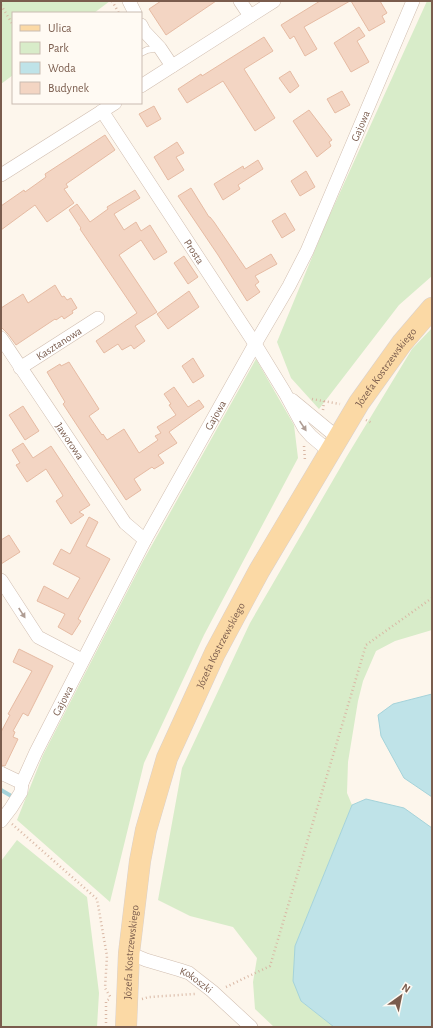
<svg xmlns="http://www.w3.org/2000/svg" width="433" height="1028" font-family="'Alegreya Sans',sans-serif">
<rect width="100%" height="100%" fill="#fdf6ec"/>
<path fill="#d8ecc9" d="M1,1H110L94,13H13V75L1,84Z
M427,1H432V276L399,305L319,409L291,378L277,342L327,221Z
M432,328V630L395,641L376,651L363,681L358,701L348,762L347,793L352,805L295,946L301,1001L334,1027H274L255,1009L253,982L257,958L233,927L190,916L158,900L182,768L250,623L347,456L412,349Z
M256,359L294,425L298,458L204,635L144,763L110,902L17,820L43,755L143,561Z
M17,840L87,897L99,993L97,1027H1V861Z"/>
<path fill="#bfe3e8" stroke="#a5d3da" d="M432,694V797L404,778L381,736L378,715L393,704Z
M366,799L404,808L432,828V1027H334L301,1001L293,981L295,946L352,805Z"/>
<g fill="none" stroke-linecap="round" stroke-linejoin="round">
<path stroke="#a5d3da" stroke-width="4" d="M1,790L13,797"/>
</g>
<path fill="#f3d5c3" stroke="#e6bba3" d="M161,1H216L166,35L149,9Z
M320,1H350L304,27L317,49L305,56L294,36L290,39L281,25Z
M351,1H380L387,13L382,16L385,22L369,31Z
M359,27L365,36L357,41L369,62L351,72L334,43Z
M264,37L273,51L244,69L275,118L255,131L223,81L187,103L178,89L201,74L202,76Z
M290,71L299,86L290,93L279,78Z
M342,91L350,105L335,113L327,99Z
M154,106L161,119L147,127L139,114Z
M309,110L332,140L329,142L331,146L317,157L293,121Z
M105,135L115,150L66,184L68,187L64,189L74,203L47,222L35,205L1,230V206L24,190L25,192L46,177L45,174Z
M177,142L184,153L176,157L184,170L168,180L154,157Z
M258,160L263,169L238,185L240,189L223,200L214,184L243,166L244,169Z
M306,171L315,187L300,196L291,181Z
M191,188L209,217H210L214,222L246,269L271,254L277,264L255,276L259,282L255,285L260,292L247,301L218,255L178,196Z
M135,190L140,198L114,214L124,230L136,222L141,231L150,225L167,252L154,260L141,240L119,255L157,312L135,326L145,341L134,349L131,345L122,350L118,344L104,353L96,341L137,313L80,229L81,228L69,210L77,204L90,222L108,209L107,207Z
M285,213L295,230L282,238L272,221Z
M184,256L198,277L188,284L174,263Z
M55,285L62,297L64,296L67,300L71,298L77,308L72,311L73,313L64,319L62,316L56,320L55,319L16,345L8,334L1,327V308L23,294L28,303Z
M189,291L199,307L168,329L157,314Z
M193,358L204,376L193,383L182,366Z
M69,362L99,409L89,416L102,435L103,434L107,440L124,429L139,453L158,440L155,436L161,433L157,427L176,415L169,405L171,404L164,394L174,387L188,407L199,400L204,407L169,432L177,443L158,455L164,463L154,469L152,467L134,479L141,490L126,500L63,404L65,402L47,372L60,364L61,366Z
M23,406L39,431L25,440L9,415Z
M23,443L33,458L51,446L90,505L79,512L84,515L71,524L56,501L63,496L62,494L46,469L27,482L16,465L20,463L12,450Z
M89,517L98,522L86,546L110,559L78,619L81,621L72,635L58,627L65,614L37,601L44,586L68,599L80,578L53,564L61,549L70,554Z
M9,535L20,552L1,564V540Z
M19,649L53,666L28,716L23,713L13,731L15,732L13,737L18,739L5,766L1,765V732L10,715L8,714L32,671L13,662Z"/>
<g fill="none" stroke-linecap="round" stroke-linejoin="round">
<defs>
<path id="service" d="M141,53L147,50L159,48"/>
<g id="minor">
<path d="M129,1L135,13"/>
<path d="M240,1L250,16"/>
<path d="M141,25L144,31L160,48L172,66"/>
<path d="M141,86L274,1"/>
<path id="s1" d="M102,111L255,344L285,393L304,428L311,436L330,452"/>
<path d="M1,175L115,103"/>
<path id="s2" d="M1,338L125,523L145,540"/>
<path id="s3" d="M20,368L98,318"/>
<path d="M292,400L338,438"/>
<path d="M1,580L38,637L82,660"/>
<path d="M1,773L22,783"/>
<path id="s4" d="M1,821L11,808L21,792L22,783L36,752L145,540L255,344L289,286L307,251L413,1"/>
<path id="s5" d="M129,953L146,960L180,970L189,973L212,991L251,1027"/>
</g>
<g id="primary">
<path id="s6" d="M126,1027L129,953L140,861L146,830L167,758L215,653L259,571L359,403L402,343L432,308"/>
</g>
</defs>
<use href="#service" stroke="#d1beb0" stroke-width="7"/>
<use href="#minor" stroke="#d1beb0" stroke-width="14"/>
<use href="#primary" stroke="#dad1cd" stroke-width="22"/>
<path stroke="#d9b8a5" stroke-width="2.5" stroke-dasharray="1 3" stroke-linecap="butt" d="M112,1L119,13
M1,5L13,25
M312,399L340,404
M323,410L324,401
M366,420L372,423
M304,446L305,461
M12,824L97,899L107,956L105,988L111,998
M226,987L270,966L366,645L432,598
M142,999L149,997L195,994
M106,1027V1001L111,998"/>
<use href="#service" stroke="#fff" stroke-width="6"/>
<use href="#minor" stroke="#fff" stroke-width="13"/>
<use href="#primary" stroke="#fbd9a5" stroke-width="21"/>
</g>
<defs><path id="oneway-solid" d="M-6-.8H1V-3.2L6.5 0L1 3.2V.8H-6Z"/></defs>
<g fill="#af9d94">
<use href="#oneway-solid" transform="translate(303 426) rotate(56)"/>
<use href="#oneway-solid" transform="translate(22 613) rotate(57)"/>
</g>
<g text-anchor="middle" dominant-baseline="central" stroke-width="3" stroke-linejoin="round" paint-order="stroke">
<g font-size="11" fill="#7a5c4d" stroke="#fffaf3">
<text stroke="none"><textPath href="#s4" startOffset="784">Gajowa</textPath></text>
<text stroke="none"><textPath href="#s1" startOffset="168">Prosta</textPath></text>
<text stroke="none"><textPath href="#s3" startOffset="46">Kasztanowa</textPath></text>
<text stroke="none"><textPath href="#s6" startOffset="722">Józefa Kostrzewskiego</textPath></text>
<text stroke="none"><textPath href="#s4" startOffset="460">Gajowa</textPath></text>
<text stroke="none"><textPath href="#s2" startOffset="124">Jaworowa</textPath></text>
<text stroke="none"><textPath href="#s6" startOffset="398">Józefa Kostrzewskiego</textPath></text>
<text stroke="none"><textPath href="#s4" startOffset="136">Gajowa</textPath></text>
<text stroke="none"><textPath href="#s6" startOffset="75">Józefa Kostrzewskiego</textPath></text>
<text stroke="none"><textPath href="#s5" startOffset="73">Kokoszki</textPath></text>
</g>
</g>
<rect width="433" height="1028" fill="none" stroke="#7a5c4d" stroke-width="4"/>
<rect x="12" y="12" width="130" height="92" fill="#fffaf3" stroke="#cabbb1"/>
<rect x="20" y="25" width="20" height="6" fill="#fbd9a5" stroke="#cabbb1"/>
<text x="48" y="32" font-size="12" fill="#7a5c4d">Ulica</text>
<rect x="20" y="42" width="20" height="12" fill="#d8ecc9" stroke="#cabbb1"/>
<text x="48" y="52" font-size="12" fill="#7a5c4d">Park</text>
<rect x="20" y="62" width="20" height="12" fill="#bfe3e8" stroke="#cabbb1"/>
<text x="48" y="72" font-size="12" fill="#7a5c4d">Woda</text>
<rect x="20" y="82" width="20" height="12" fill="#f3d5c3" stroke="#cabbb1"/>
<text x="48" y="92" font-size="12" fill="#7a5c4d">Budynek</text>
<g transform="translate(401 996) rotate(33)" stroke="#fffaf3" stroke-width="3" paint-order="stroke">
<path d="M0-3L7 15L0 10L-7 15Z" fill="#7a5c4d"/>
<text y="-6" font-size="11" font-weight="bold" text-anchor="middle" fill="#7a5c4d">N</text>
</g>
</svg>
